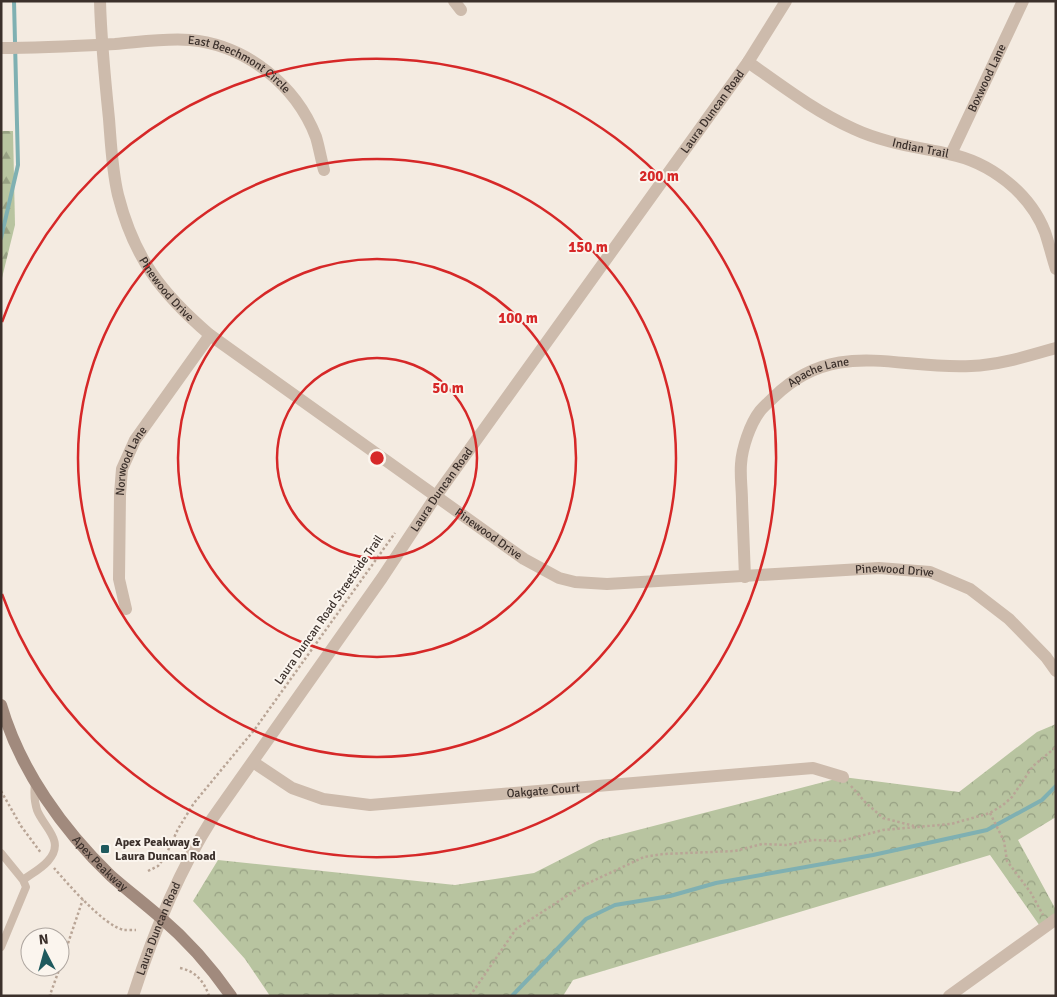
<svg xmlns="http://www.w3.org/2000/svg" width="1057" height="997" font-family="Signika,sans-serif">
<defs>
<pattern id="forest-firs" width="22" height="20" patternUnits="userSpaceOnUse" patternTransform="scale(1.25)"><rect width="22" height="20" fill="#b8c4a0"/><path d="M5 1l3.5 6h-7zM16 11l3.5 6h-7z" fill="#97a083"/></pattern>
<pattern id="park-crowns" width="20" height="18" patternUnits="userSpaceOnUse" patternTransform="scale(1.25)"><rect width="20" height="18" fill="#b8c4a0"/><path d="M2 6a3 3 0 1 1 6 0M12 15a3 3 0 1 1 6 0" fill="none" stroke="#97a083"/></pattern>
</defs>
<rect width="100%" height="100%" fill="#f4ebe1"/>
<path fill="url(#forest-firs)" d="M1,131H13L15,225L1,282Z"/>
<path fill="url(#park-crowns)" d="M1056,724V817L1018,840L1056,910V919L1042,929L990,855L573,980L563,996H270L245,959L193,901L218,860L455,885L534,873L599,840L843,777L959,792L1037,732Z"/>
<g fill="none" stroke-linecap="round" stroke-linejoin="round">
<path stroke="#7fb0b2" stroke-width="4" d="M1,238L18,165L14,1
M512,996L586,919L615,905L670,896L716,883L873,855L987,830L1042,800L1056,786"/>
<path stroke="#b9a596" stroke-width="2.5" stroke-dasharray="2.5 2.5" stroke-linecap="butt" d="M851,786L865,802L883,818L914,826
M1,791L21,826L41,853
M990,813L1004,841L1007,861L1031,893L1043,915
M54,868C68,884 104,926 124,930C127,930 132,930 136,930
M148,871L158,866L165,857L178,829L194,803L255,729L395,533
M60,967L83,899
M180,968C195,971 204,981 209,996
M52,996L50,995L60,967
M470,996L516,929L582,886L644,857L663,854L735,851L762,844L786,845L813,840L841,841L883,830L951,824L990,813L1003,805L1012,797L1033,766L1056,747"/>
<path stroke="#cdbbac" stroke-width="8" d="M1,853L23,880L26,887L1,947
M23,880C31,874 41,869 48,861C66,841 44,828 37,810C34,801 34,792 35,783"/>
<g stroke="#cdbbac" stroke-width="12">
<path id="s1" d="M100,1C101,41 105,80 109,119C111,144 112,170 118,195C134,258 161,293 210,335L524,559L559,578L575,582L607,584L879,568L930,572L970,589L1009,619L1046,657L1056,671"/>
<path d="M454,1L461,10"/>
<path id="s2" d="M1,48C39,48 77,46 115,44C140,42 165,38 190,40C246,45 296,85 316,137C319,147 321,159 324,170"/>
<path id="s3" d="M748,62C782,86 816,112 854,129C884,143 917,147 949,154C990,162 1030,193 1045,232C1049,244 1052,257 1056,269"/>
<path id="s4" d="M951,154L1023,1"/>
<path id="s5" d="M745,577C744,552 743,527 742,501C742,489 740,476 741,464C742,448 750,424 760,411C764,406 769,402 774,397C835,337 897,370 971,366C1000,365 1028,356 1056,348"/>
<path id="s6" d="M126,609L119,579L120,494L122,469L135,440L210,335"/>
<path id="s7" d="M253,762L292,788L323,799L370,805L813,768L843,777"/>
<path d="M949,996L1056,919"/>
</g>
<path stroke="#cdbbac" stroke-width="12" id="s8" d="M133,996C153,934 177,874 212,819L382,578L436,496L748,62L786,1"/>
<path stroke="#a18a7d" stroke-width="12" id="s9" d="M1,705C20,770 63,830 111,876C127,890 144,903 160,917C187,940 211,967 231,996"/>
</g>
<g fill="none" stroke="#d62828" stroke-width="2.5">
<circle cx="377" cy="458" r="100"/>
<circle cx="377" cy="458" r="199"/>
<circle cx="377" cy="458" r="299"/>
<path d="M2 322A399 399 0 1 1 2 594"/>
</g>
<rect fill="#1f5a5e" stroke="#fbf5ee" stroke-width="2" x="100" y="844" width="10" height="10" rx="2.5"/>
<g text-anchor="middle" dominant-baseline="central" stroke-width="4" stroke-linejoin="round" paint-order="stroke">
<g font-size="12" fill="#3b302b" stroke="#fbf5ee">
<text stroke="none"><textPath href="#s2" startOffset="245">East Beechmont Circle</textPath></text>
<text stroke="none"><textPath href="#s4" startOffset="84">Boxwood Lane</textPath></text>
<text stroke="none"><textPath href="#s8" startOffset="1061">Laura Duncan Road</textPath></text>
<text stroke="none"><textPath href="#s3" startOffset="195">Indian Trail</textPath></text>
<text stroke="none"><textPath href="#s1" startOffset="302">Pinewood Drive</textPath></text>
<text stroke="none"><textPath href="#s5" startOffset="242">Apache Lane</textPath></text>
<text stroke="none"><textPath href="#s6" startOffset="151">Norwood Lane</textPath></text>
<text stroke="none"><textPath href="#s8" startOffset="596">Laura Duncan Road</textPath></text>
<text stroke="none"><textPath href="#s1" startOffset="708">Pinewood Drive</textPath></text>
<text stroke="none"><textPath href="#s1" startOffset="1128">Pinewood Drive</textPath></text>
<text transform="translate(329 610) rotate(-55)">Laura Duncan Road Streetside Trail</text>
<text stroke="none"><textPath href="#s7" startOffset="301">Oakgate Court</textPath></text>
<text stroke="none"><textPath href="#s9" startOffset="189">Apex Peakway</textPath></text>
<text stroke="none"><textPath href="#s8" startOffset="72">Laura Duncan Road</textPath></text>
</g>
<g font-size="12" font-weight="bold" fill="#3b302b" stroke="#fbf5ee" text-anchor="start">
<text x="115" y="842">Apex Peakway &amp;<tspan x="115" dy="14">Laura Duncan Road</tspan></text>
</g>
</g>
<circle cx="377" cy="458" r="8" fill="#d62828" stroke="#fbf5ee" stroke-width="2.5"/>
<g font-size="15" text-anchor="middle" font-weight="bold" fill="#d62828" stroke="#fbf5ee" stroke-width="4" stroke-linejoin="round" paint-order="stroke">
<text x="659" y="181">200 m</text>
<text x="588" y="252">150 m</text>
<text x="518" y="323">100 m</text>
<text x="448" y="393">50 m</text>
</g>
<rect width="1057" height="997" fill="none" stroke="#3b302b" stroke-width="5"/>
<g transform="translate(45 952) rotate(354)"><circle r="24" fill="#fbf5ee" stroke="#aea6a0"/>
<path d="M0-4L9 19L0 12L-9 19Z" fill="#1f5a5e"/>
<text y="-8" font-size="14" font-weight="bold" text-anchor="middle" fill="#3b302b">N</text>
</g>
</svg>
